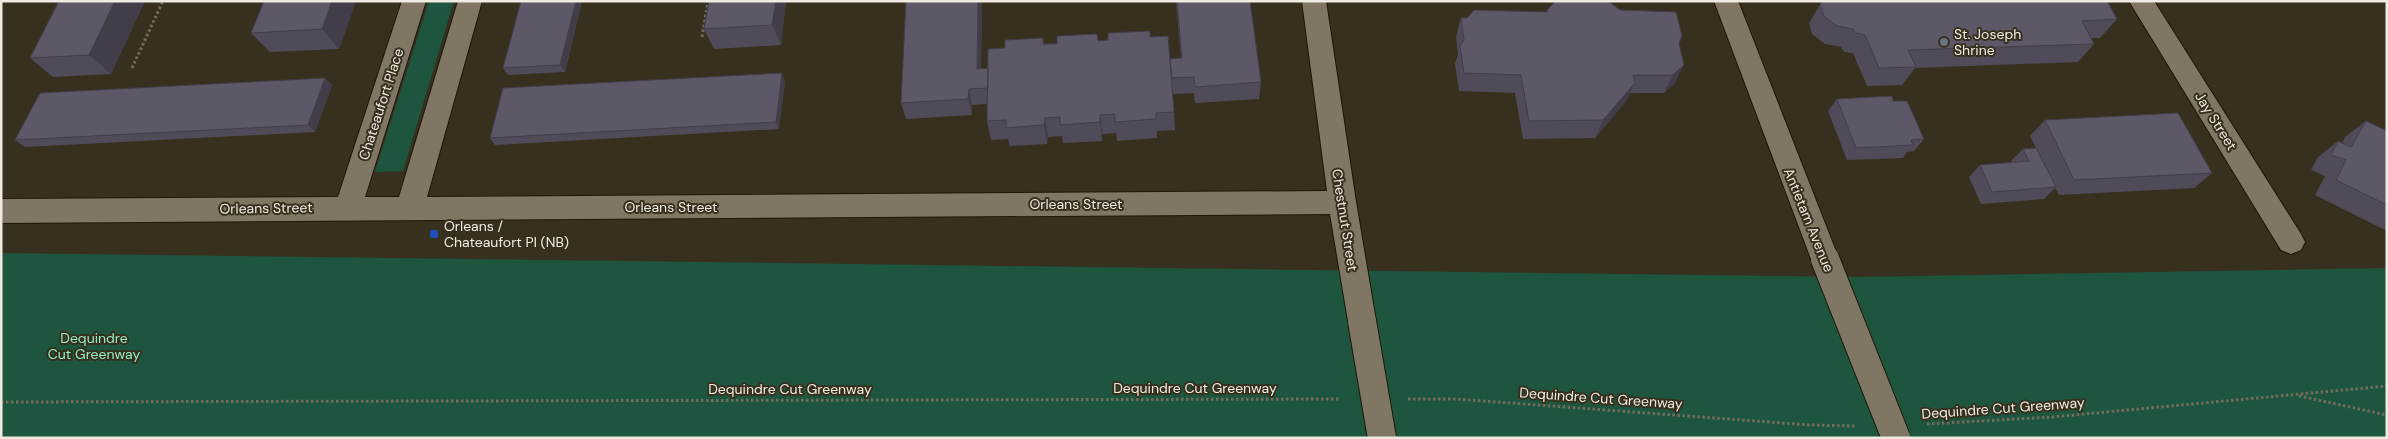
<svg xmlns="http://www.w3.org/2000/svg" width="2388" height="439" font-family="'DM Sans',sans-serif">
<rect width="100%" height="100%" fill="#37301f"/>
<path fill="#1e553f" d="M429,1H454L403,171L375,172Z
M1,253L1859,277L2387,268V438H1Z"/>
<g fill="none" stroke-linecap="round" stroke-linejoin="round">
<defs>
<path id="minor" d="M402,1H426L365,197H399L458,1H482L427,197L1327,191L1302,1H1326L1356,202L1376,321L1372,330L1362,334L1352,330L1348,321L1330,214L1,223V199L338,197Z
M1714,1H1738L1839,259L1835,268L1825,271L1815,268L1811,259Z
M2129,1H2154L2301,234L2305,242L2301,250L2291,254L2281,250Z"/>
</defs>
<use href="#minor" stroke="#1f1708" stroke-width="2"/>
<path stroke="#726c5d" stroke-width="3" stroke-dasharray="2.5 2.5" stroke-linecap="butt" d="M702,37L708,1
M132,68L163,1
M2299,396L2387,415
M1408,399H1456L1810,425L1855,426
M1,402L1341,399
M1927,424L2052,417L2387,386"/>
<use href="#minor" fill="#7f7663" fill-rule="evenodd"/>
<defs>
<path id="minor-bridge" d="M1825,259L1896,438
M1362,321L1382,438"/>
</defs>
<use href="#minor-bridge" stroke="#1f1708" stroke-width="30" stroke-linecap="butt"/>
<use href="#minor-bridge" stroke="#7f7663" stroke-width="28"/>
</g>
<path fill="#514b59" d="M59,1H145L111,74L53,77L30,58Z
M356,1L339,49L270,52L251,33Z
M521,1H582L565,72L508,75L503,68Z
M786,1L781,45L714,49L704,29Z
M1176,1H1250L1261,82L1259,99L1195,103L1194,93L1173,94L1175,130L1157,131V138L1117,141L1116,133L1102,134V141L1063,143L1062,136L1048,137L1047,144L1010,146L1008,139L991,140L987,121V104L972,105V115L906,119L901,103L981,68H988L1005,48L1043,38L1044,44L1150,37L1170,59L1181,58Z
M1822,1H2107L2117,19L2100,38H2091L2094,44L2078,62L1915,68L1902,85L1867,86L1853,53L1844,52L1841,47L1825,44L1812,34L1809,23Z
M1547,10H1620L1679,43L1675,83L1664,93H1630L1626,101L1595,138L1523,139L1515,93L1459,91L1455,64L1458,54L1456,37L1461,18L1546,12Z
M785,81L779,129L495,145L490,138Z
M332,85L315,132L25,147L15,140Z
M1837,99L1893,101L1924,139L1914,151L1907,152L1903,158L1847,160L1828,111Z
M2045,120L2212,173L2194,188L2059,195L2055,188L2044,199L1981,204L1969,177L1980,165L2012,163L2011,161L2023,149L2036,148L2030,136Z
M2366,121L2387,131V231L2315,195L2325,176L2311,170L2318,157L2338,141L2342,143L2345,137Z"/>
<path fill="#423d49" d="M115,1H145L111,74L89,55Z
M332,1H356L339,49L322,29Z
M576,1H582L565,72L560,65Z
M776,1H786L781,45L772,25Z
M978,1H982L981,85L977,69Z
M1684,65L1675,83L1664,93L1673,75Z
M782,73L785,81L779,129L776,122Z
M325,78L332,85L315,132L308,125Z
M1635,83L1626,101L1595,138L1603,120Z
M969,89L972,105V115L968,99Z
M1100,115L1102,134V141L1100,122Z
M1045,118L1048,137L1047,144L1044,125Z"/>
<path fill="#5e5768" stroke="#423d49" d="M59,1H115L89,55L30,58Z
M264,1H332L322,29L251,33Z
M521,1H576L560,65L503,68Z
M709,1H776L772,25L704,29Z
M906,1H978L977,69L988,68V88L969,89L968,99L901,103Z
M1177,1H1250L1261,82L1195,87L1194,77L1172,78L1170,59L1182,58Z
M1556,1H1608L1620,10L1676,12L1682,36L1679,43L1684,65L1673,75H1633L1635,83L1603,120L1529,121L1521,75L1464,73L1460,46L1464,40L1461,18H1467L1474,10L1548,12L1547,10Z
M1822,1H2107L2117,19L2082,21L2094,44L1908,50L1916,67L1879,68L1865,35L1856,33L1853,29L1837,26L1824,16L1820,5Z
M1150,31V37L1168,36L1174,112L1156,113V119L1115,122V114L1100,115V122L1060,125V117L1045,118L1044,125L1006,128V120L987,121L988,49L1005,48V40L1043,38V44H1057V36L1097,34L1098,41L1108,40V33Z
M782,73L776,122L490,138L503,88Z
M325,78L308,125L15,140L40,93Z
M1892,96L1893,101H1907L1924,139L1911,140L1913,145L1856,148L1837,99Z
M2178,113L2212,173L2074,180L2045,120Z
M2366,121L2387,131V205L2336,180L2346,160L2331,155L2338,141L2351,147Z
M2036,148L2056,187L1992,192L1980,165L2029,161L2023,149Z"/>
<circle fill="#6b7280" stroke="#37301f" stroke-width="2" cx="1944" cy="42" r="5"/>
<rect fill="#1a4fb4" stroke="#37301f" stroke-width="2" x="429" y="229" width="10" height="10" rx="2.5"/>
<g text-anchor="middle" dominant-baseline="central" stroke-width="4" stroke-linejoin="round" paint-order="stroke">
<g font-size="14" fill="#f0ebe1" stroke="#37301f" text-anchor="start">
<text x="1954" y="34">St. Joseph<tspan x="1954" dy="16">Shrine</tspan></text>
<text x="444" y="226">Orleans /<tspan x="444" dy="16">Chateaufort Pl (NB)</tspan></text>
</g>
<g font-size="14" fill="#f0ebe1" stroke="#37301f">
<text transform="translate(381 104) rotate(-72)">Chateaufort Place</text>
<text transform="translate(2216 121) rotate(58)">Jay Street</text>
<text x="1076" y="204">Orleans Street</text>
<text x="671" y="207">Orleans Street</text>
<text transform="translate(266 208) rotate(-1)">Orleans Street</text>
<text transform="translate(1345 220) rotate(81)">Chestnut Street</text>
<text transform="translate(1809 220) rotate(68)">Antietam Avenue</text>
<text x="1195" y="388">Dequindre Cut Greenway</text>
<text x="790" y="389">Dequindre Cut Greenway</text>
<text transform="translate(1601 398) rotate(4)">Dequindre Cut Greenway</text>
<text transform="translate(2003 408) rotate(-4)">Dequindre Cut Greenway</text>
</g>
<g font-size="14" fill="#93ecc4" stroke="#37301f">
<text x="94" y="338">Dequindre<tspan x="94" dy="16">Cut Greenway</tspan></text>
</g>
</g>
<rect width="2388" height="439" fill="none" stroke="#f0ebe1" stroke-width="5"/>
</svg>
